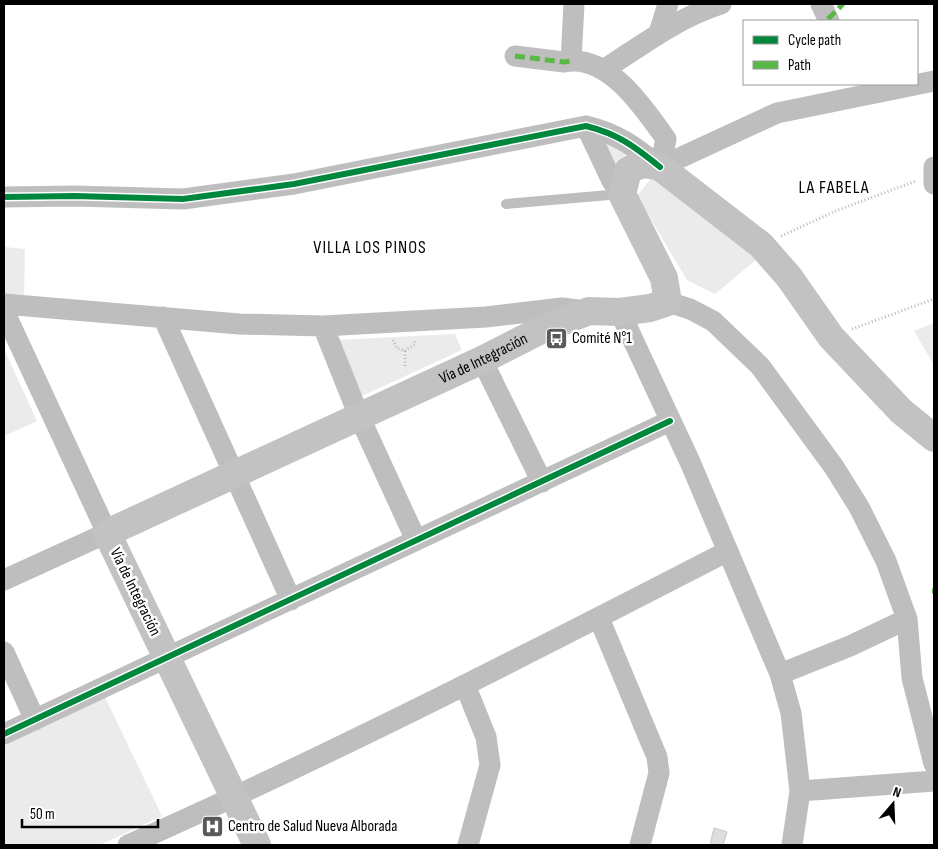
<svg xmlns="http://www.w3.org/2000/svg" width="938" height="849" font-family="'Sofia Sans Condensed',sans-serif">
<rect width="100%" height="100%" fill="#fff"/>
<path fill="#ebebeb" d="M602,142L629,152L613,166Z
M652,177L757,259L715,294L687,280L637,196Z
M4,247L25,249L24,295L4,294Z
M934,323V365L914,331Z
M455,334L462,350L362,396L336,340Z
M4,349L37,421L4,436Z
M103,693L162,816L100,845H4V740Z"/>
<path fill="#dedede" stroke="#c6c6c6" d="M714,828L727,832L723,845H710Z"/>
<g fill="none" stroke-linecap="round" stroke-linejoin="round">
<path stroke="#b9b9b9" stroke-width="3" stroke-dasharray="1 2.5" stroke-linecap="butt" d="M781,236L838,210L916,181
M852,329L934,299
M393,340L397,348L405,351L415,344V340
M405,351V367"/>
<path stroke="#bebebe" stroke-width="10" d="M506,204L621,194"/>
<path stroke="#bebebe" stroke-width="21" d="M821,4L829,21
M659,33L668,4
M515,56L564,62C608,53 644,108 666,139L660,167
M571,61L574,4
M605,69C642,45 679,17 721,4
M586,126L612,181L622,194
M660,167L777,113L934,81
M934,167V184
M4,197L75,196L183,199L294,184L586,126C618,134 634,146 660,167
M668,302L690,309L713,321L760,366L834,467L859,507L886,561L907,619L912,678L934,764
M4,304L239,324L323,326L486,317L562,308L586,311
M4,311L107,533L4,580
M620,312L690,462L780,674L791,713L800,791L792,845
M163,317L291,600
M323,326L359,416L416,540
M482,360L542,482
M599,618L657,757L659,773L640,845
M4,652L35,720
M780,674L850,646L907,619
M465,685L486,737L490,765L468,845
M4,734L670,421
M800,791L934,781
M128,845C331,755 530,653 728,551"/>
<path stroke="#c2c2c2" stroke-width="28" id="s1" d="M257,845L107,533L482,360L539,331L589,311L620,312L650,308L668,302L664,278L622,194L628,171C640,163 646,163 660,167L761,245L789,277L831,337L901,411L934,438"/>
<path stroke="#58b947" stroke-width="5" stroke-dasharray="10 5" stroke-linecap="butt" d="M828,19L843,4
M515,56L564,62L571,61
M932,591H934"/>
<defs>
<path id="cycleway" d="M4,197L75,196L183,199L294,184L586,126C618,134 634,146 660,167
M4,734L670,421"/>
</defs>
<use href="#cycleway" stroke="#fff" stroke-width="9"/>
<use href="#cycleway" stroke="#00873e" stroke-width="6"/>
</g>
<defs>
<symbol id="bus-square" viewBox="-11 -11 22 22"><rect x="-9" y="-9" width="18" height="18" rx="4" fill="#595959" stroke="#fff"/><path d="M-5-6H5V4H4V6H2V4H-2V6H-4V4H-5ZM-3.5-4V0h7V-4ZM-3.5 1.2v1.5H-2V1.2ZM2 1.2v1.5H3.5V1.2Z" fill="#fff"/></symbol>
<symbol id="hospital-square" viewBox="-11 -11 22 22"><rect x="-9" y="-9" width="18" height="18" rx="4" fill="#595959" stroke="#fff"/><path d="M-5-5h3v3.5h4V-5h3V5h-3V1.5h-4V5h-3Z" fill="#fff"/></symbol>
</defs>
<g fill-rule="evenodd">
<use href="#bus-square" x="544" y="326" width="25" height="25"/>
<use href="#hospital-square" x="200" y="814" width="25" height="25"/>
</g>
<g text-anchor="middle" dominant-baseline="central" stroke-width="5" stroke-linejoin="round" paint-order="stroke">
<g font-size="16" fill="#000" stroke="#fff" text-anchor="start">
<text x="572" y="338">Comité N°1</text>
<text x="228" y="826">Centro de Salud Nueva Alborada</text>
</g>
<g font-size="16" fill="#000" stroke="#fff">
<text stroke="none"><textPath href="#s1" startOffset="761">Vía de Integración</textPath></text>
<text transform="translate(135 592) rotate(64)">Vía de Integración</text>
</g>
<g font-size="18" letter-spacing="1" fill="#000" stroke="#fff">
<text x="834" y="187">LA FABELA</text>
<text x="370" y="247">VILLA LOS PINOS</text>
</g>
</g>
<rect width="938" height="849" fill="none" stroke="#000000" stroke-width="10"/>
<rect x="743" y="20" width="175" height="65" fill="#ffffff" stroke="#999999"/>
<rect x="753" y="36" width="25" height="8" fill="#00873e" stroke="#999999"/>
<text x="788" y="45" font-size="15" fill="#000000">Cycle path</text>
<rect x="753" y="61" width="25" height="8" fill="#58b947" stroke="#999999"/>
<text x="788" y="70" font-size="15" fill="#000000">Path</text>
<g transform="translate(893 804) rotate(19)" stroke="#ffffff" stroke-width="4" paint-order="stroke">
<path d="M0-4L9 19L0 12L-9 19Z" fill="#000000"/>
<text y="-8" font-size="14" font-weight="bold" text-anchor="middle" fill="#000000">N</text>
</g>
<path d="M22 819v8h136v-8" fill="none" stroke="#000000" stroke-width="2.5"/>
<text x="30" y="819" font-size="15" fill="#000000" stroke="#ffffff" stroke-width="4" paint-order="stroke">50 m</text>
</svg>
